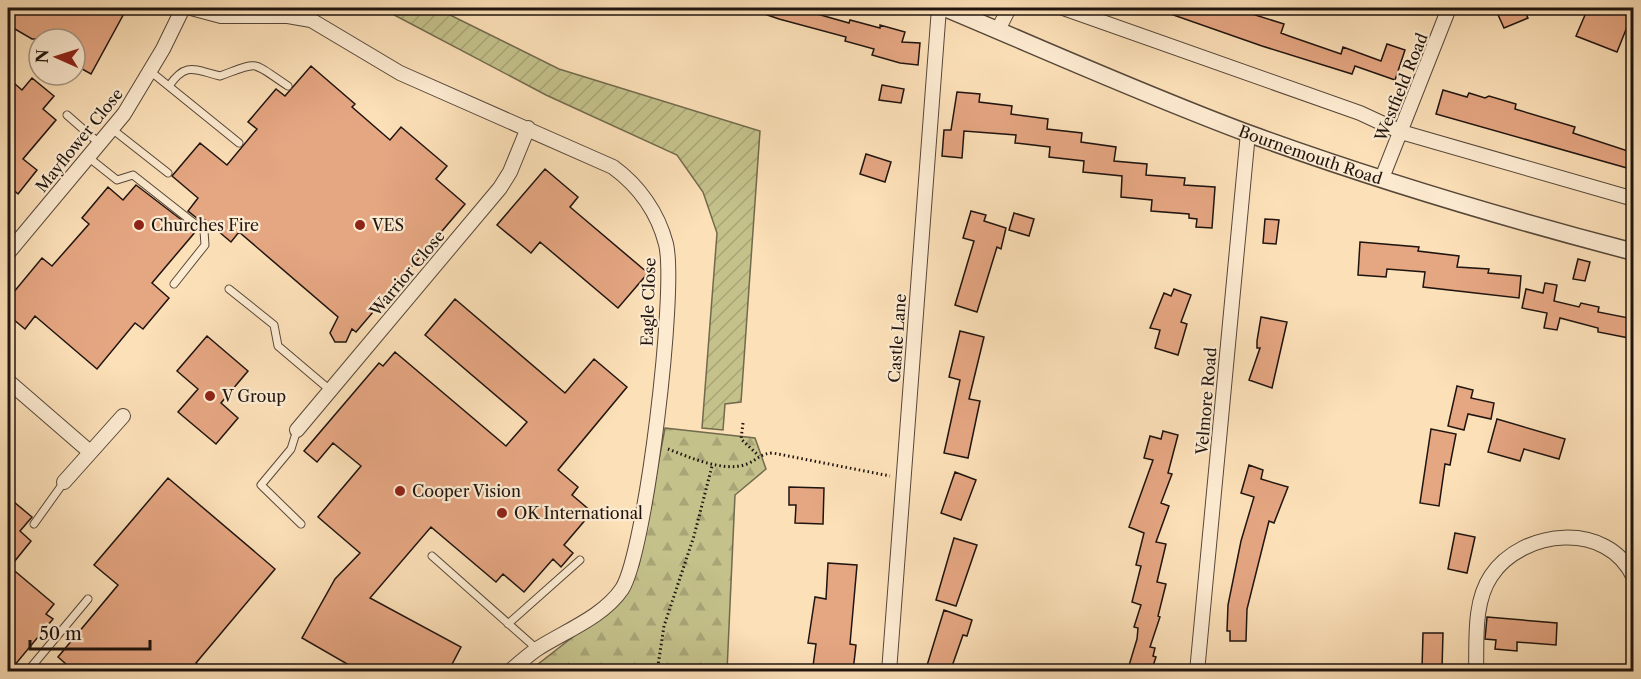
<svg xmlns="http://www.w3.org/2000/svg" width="1641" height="679" font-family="'Libre Caslon Text',serif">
<defs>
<pattern id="forest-firs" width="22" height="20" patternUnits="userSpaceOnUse" patternTransform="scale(1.5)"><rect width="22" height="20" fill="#c4c18b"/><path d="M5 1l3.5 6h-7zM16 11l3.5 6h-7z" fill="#a8a577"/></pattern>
<pattern id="garden-furrows" width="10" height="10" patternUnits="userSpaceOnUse" patternTransform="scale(1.5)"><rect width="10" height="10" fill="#c4c18b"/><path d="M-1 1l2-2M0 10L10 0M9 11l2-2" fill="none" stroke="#a8a577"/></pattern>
</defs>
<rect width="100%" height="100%" fill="#fce0b8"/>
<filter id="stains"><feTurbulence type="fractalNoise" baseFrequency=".00333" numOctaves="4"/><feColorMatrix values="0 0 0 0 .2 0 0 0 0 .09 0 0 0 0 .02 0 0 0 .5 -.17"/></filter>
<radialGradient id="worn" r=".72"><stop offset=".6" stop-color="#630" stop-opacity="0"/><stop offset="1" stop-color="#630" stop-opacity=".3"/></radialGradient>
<path fill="url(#forest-firs)" stroke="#726a4d" stroke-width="1.5" d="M665,428L755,438L766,469L735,495L727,671L528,672L620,600L639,565Z"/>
<path fill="url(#garden-furrows)" stroke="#726a4d" stroke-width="1.5" d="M381,8H436L559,69L760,131L741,402L725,404L723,430L702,428L717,233L703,192L677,155L546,95Z"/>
<path fill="#e5a682" stroke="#1f140f" stroke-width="1.5" d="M8,8H127L91,74L75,65V39H32L8,25Z
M753,8H796L849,23L850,20L880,28V25L905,32L902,42L920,43L918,65L900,63L872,55L874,49L845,41L846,37L779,19L753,10Z
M1159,8H1233L1284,24L1281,33L1289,36L1341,54L1343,47L1381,61L1387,44L1405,50L1395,80L1355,66L1352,74L1262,46L1159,10Z
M1495,8H1523L1528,18L1504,28Z
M1588,8H1609L1631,17L1617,52L1576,36Z
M311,66L355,104L352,107L390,140L401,127L447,166L436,179L465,204L356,332L352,329L346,342H335L330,333L338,317L239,232L231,242L205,220L203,223L188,211L198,198L172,176L200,143L227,165L257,129L248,122L276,89L285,96Z
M8,78L22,90L32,78L54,96L43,109L56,120L23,159L37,170L18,194L8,185Z
M882,85L904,89L901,103L879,100Z
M1443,90L1467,97L1469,93L1485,98L1489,96L1516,104L1515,109L1575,127L1573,133L1634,153V170L1436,114Z
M957,92L980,94L979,102L1012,106L1011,114L1048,119L1047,129L1082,133L1081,142L1116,147L1114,161L1147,164L1146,175L1185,178L1184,185L1215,187L1212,228L1196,227L1197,219L1189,218V214L1151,211L1152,200L1121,197L1122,176L1083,172L1084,161L1049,157L1050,147L1015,143L1016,135L964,131L962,158L942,156L944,130H951Z
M866,154L891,162L885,182L860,174Z
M545,169L578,197L570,207L648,273L618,308L540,242L531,253L497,225Z
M136,185L196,231L152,283L169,298L143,329L135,323L97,369L35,316L25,329L8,315V299L42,258L52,266L89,224L82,218L108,187L123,200Z
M971,211L986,215L984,221L1006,228L1001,249L997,247L977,312L955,305L974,241L963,238Z
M1014,213L1034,219L1029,236L1009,230Z
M1265,219L1279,220L1276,244L1263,243Z
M1360,242L1419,247L1418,251L1459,256L1457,267L1489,269L1488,273L1521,276L1519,298L1423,287L1425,272L1387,269L1386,277L1358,275Z
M1578,259L1590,262L1585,281L1573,279Z
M1545,283L1557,285L1554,301L1579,307L1581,303L1599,307L1598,312L1634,319V339L1598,332V328L1560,318L1557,330L1544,328L1547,313L1522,308L1526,289L1543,293Z
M1174,289L1191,295L1181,322L1187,324L1178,355L1155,348L1160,330L1150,328L1164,293L1171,296Z
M455,299L565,393L594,359L627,387L558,470L578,487L572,495L592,512L564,545L573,553L561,567L553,559L524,592L503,574L496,582L431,527L370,598L461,647L448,672H361L302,638L335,579L360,553L318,517L361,466L333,443L317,462L304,451L379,363L383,366L395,352L506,446L527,422L425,335Z
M1261,317L1287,322L1272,388L1249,380L1260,348H1257V341Z
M960,331L984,337L969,399L980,401L968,458L944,453L960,380L949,377Z
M207,336L248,371L221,403L238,418L216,444L178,412L198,389L177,371Z
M1457,386L1473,390L1471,398L1494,403L1491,419L1468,414L1464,430L1448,426Z
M1497,419L1565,439L1559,459L1524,449L1520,461L1488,452Z
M1431,429L1456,434L1450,465L1445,464L1439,506L1420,503Z
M1163,431L1178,435L1168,473L1172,474L1161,503L1169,506L1156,542L1166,544L1157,582L1166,584L1158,616L1160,617L1150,647L1155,648L1153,656L1156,657L1151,672H1127L1137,639L1138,628L1134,627L1141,605L1132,602L1141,566L1136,565L1144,533L1129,527L1153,460L1144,458L1150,436L1161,439Z
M1249,465L1263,470L1261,479L1288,487L1274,523L1269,521L1247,609L1246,641H1230V631H1227L1228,605L1241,541L1254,497L1241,493Z
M955,472L976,480L961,520L941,513Z
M168,478L275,569L196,663L206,672H75L58,657L118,585L94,565Z
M789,487L824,488L823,524L795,523L796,505H789Z
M8,497L32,517L20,531L31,541L10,567L54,604L46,614L53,619L9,672Z
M1455,533L1475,537L1467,573L1448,569Z
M954,538L977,545L956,606L936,600Z
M828,563L857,565L850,644L856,645L853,671L813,666L816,644L808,643L815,597L826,599Z
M944,610L972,620L967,636L963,635L950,672H925Z
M1487,617L1557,623L1556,645L1517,642V651L1495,649L1496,640L1485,639Z
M1423,633H1443L1442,669H1422Z"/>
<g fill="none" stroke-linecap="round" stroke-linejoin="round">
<defs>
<path id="service" d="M976,21L981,8
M150,71L239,143
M169,86C186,61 195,70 220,76C261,61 250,61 288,86
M67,115L100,144
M112,129L168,173
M88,157L117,180L133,175L204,231L205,245L174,284
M229,289L274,325L278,346L330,390
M297,430L291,449L261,485L301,524
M34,524L64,482
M432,556L537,649
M1622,561L1634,553
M508,624L580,560
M27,672L88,599"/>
<path id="minor" d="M191,8L221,16H288L311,20L400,73L613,167C639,186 658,213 666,244C677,290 646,551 622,589C603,617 565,631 537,649C527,656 518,664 509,672
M1063,8L1360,113L1401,132L1634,199
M998,30L1009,8
M1382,178L1449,8
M8,253L124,114L163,49L183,8
M8,381L90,452
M297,430L500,188L510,172L528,128
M64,482L123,416
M889,672L939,8
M1197,672L1248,133
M1476,672C1477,641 1473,603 1491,576C1522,529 1608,520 1634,578"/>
<g id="tertiary">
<path id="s1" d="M945,8C1045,50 1145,95 1247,133C1373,179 1504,218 1634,252"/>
</g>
</defs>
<use href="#service" stroke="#564739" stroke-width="9"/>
<use href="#minor" stroke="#564739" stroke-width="16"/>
<use href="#tertiary" stroke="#564739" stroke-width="19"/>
<path stroke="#1f140f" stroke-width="3" stroke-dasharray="1.5 3" stroke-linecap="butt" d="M743,423L741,439L759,456
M668,449C689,457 724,473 747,464C757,460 761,453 773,453L890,476
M657,672L664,626L694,536L712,466"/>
<use href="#service" stroke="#fdebd1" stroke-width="7"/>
<use href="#minor" stroke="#fdebd1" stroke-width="14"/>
<use href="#tertiary" stroke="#fdebd1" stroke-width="16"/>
</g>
<g fill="#8f2418" stroke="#fdebd1" stroke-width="2">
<circle cx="139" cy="225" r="6"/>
<circle cx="360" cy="225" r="6"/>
<circle cx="210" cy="396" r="6"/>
<circle cx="400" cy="491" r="6"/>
<circle cx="502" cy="513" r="6"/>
</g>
<g text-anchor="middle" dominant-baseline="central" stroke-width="4.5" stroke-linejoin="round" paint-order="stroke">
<g font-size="16" fill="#1f140f" stroke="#fdebd1">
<text transform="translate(1401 87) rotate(-68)">Westfield Road</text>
<text transform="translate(79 140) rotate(-51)">Mayflower Close</text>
<text stroke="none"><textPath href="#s1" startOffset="394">Bournemouth Road</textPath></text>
<text transform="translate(407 273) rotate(-50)">Warrior Close</text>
<text transform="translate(648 302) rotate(-88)">Eagle Close</text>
<text transform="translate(897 338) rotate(-86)">Castle Lane</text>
<text transform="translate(1206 401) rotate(-85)">Velmore Road</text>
</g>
<g font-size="16" fill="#1f140f" stroke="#fdebd1" text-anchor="start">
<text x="151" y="225">Churches Fire</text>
<text x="372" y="225">VES</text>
<text x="222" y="396">V Group</text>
<text x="412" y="491">Cooper Vision</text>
<text x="514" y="513">OK International</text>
</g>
</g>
<rect width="1641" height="679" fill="none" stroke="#fce0b8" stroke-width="30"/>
<rect x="9" y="9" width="1623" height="661" fill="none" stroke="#1f140f" stroke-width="3"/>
<rect x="15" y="15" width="1611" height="649" fill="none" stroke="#1f140f" stroke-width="1.5"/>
<g transform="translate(57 57) rotate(273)"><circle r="28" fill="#fdebd1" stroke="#a49583" stroke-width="1.5"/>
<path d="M0-4.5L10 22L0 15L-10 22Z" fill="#8f2418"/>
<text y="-9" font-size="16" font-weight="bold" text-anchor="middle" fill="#1f140f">N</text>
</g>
<path d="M30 640v9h120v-9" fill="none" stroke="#1f140f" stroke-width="3"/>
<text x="39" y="640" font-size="18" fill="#1f140f" stroke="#fdebd1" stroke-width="4.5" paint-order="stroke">50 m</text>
<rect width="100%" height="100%" filter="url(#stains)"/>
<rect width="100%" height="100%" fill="url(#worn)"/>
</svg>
